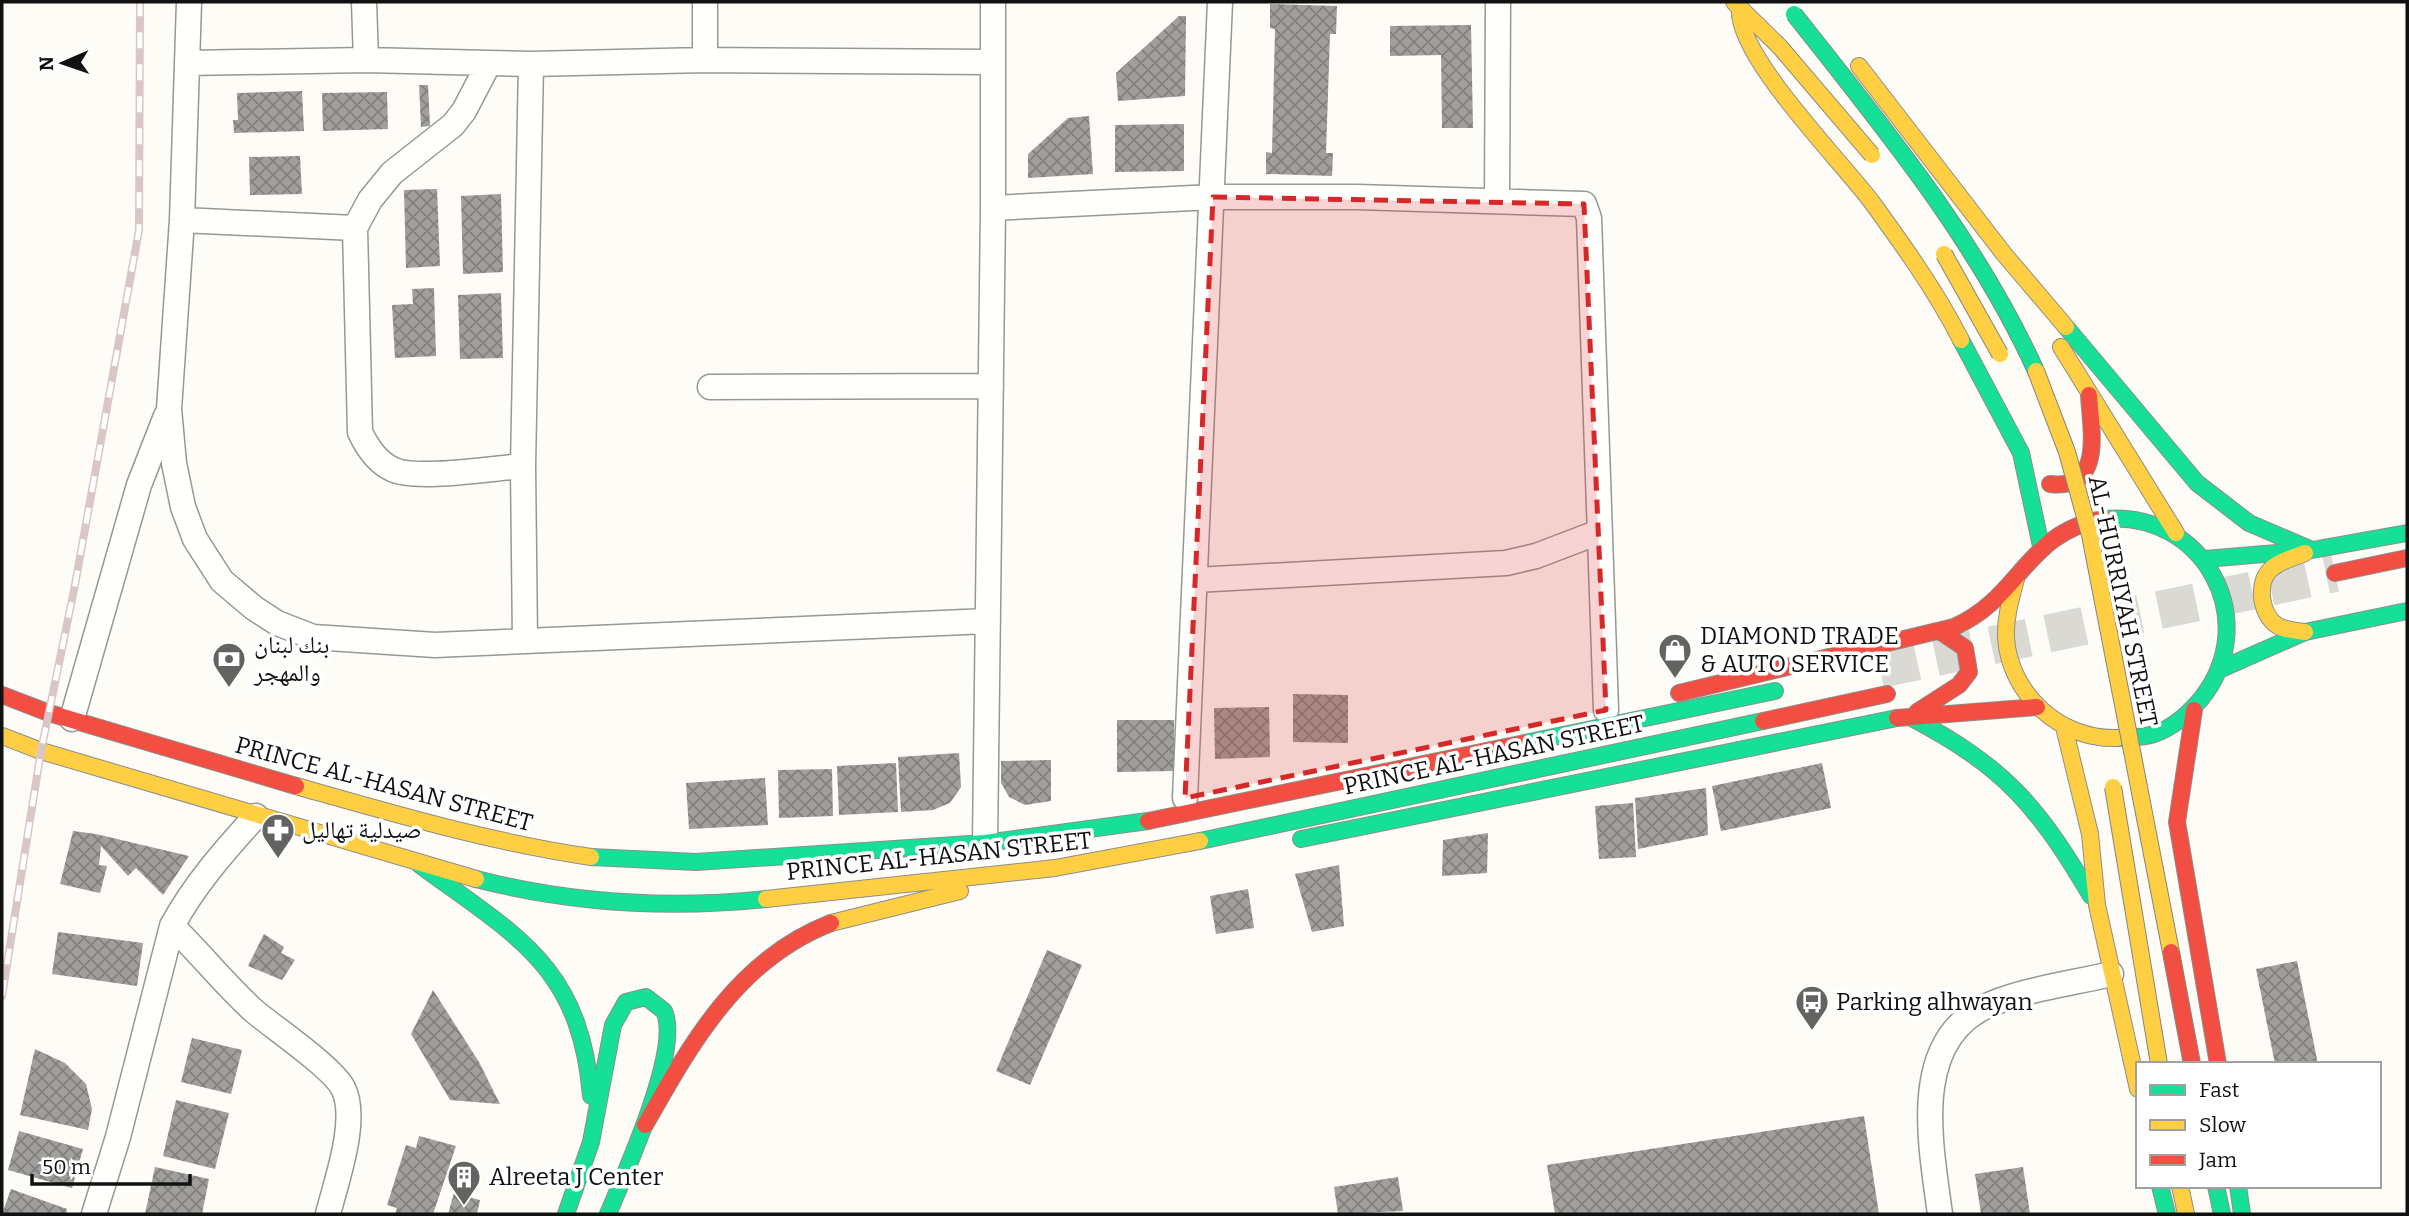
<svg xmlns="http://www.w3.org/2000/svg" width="2409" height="1216" font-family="Bitter,'Noto Naskh Arabic',serif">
<defs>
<pattern id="building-cross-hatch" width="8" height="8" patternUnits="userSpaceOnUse" patternTransform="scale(1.75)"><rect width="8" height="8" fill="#a19f9c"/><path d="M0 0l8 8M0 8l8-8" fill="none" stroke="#82807e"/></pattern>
</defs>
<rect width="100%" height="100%" fill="#fdfcf7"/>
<path fill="url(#building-cross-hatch)" d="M1270,4L1337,6L1336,34H1330L1326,153H1333L1332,176L1266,174V152L1272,153L1275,29L1270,28Z
M1179,16H1186L1185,96L1118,101L1116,73Z
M1471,25L1473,128H1442L1441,55L1390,56V26Z
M419,85H428L430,126L421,127Z
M302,91L304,131L234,133L233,120H238L237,93Z
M387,92L388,129L323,131L322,93Z
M1089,116L1093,174L1028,178V154L1068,118Z
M1184,124V171L1115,172V125Z
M300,156L302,194L250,195L249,157Z
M437,189L440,266L406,268L404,190Z
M501,194L503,272L463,274L461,196Z
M434,288L436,356L395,358L392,305L413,304L412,289Z
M501,293L503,358L460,359L458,295Z
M1293,694L1348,695V743L1293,742Z
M1269,707L1270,757L1215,759L1214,708Z
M1117,720H1174V771L1117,772Z
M959,753L961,787L950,803L933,810L901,812L898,757Z
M1051,760V801L1025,805L1009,797L1001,783V761Z
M896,763L898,812L839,815L837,766Z
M1822,763L1831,808L1721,831L1712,786Z
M832,769L833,816L779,818L778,770Z
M765,778L768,825L689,829L686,783Z
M1706,788L1708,835L1638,849L1635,798Z
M1633,803L1636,857L1599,859L1595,806Z
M73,831L96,834L189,856L163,895L136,868L128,876L101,846L99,865L107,866L100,893L60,884Z
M1488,833L1487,873L1442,876L1443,840Z
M1339,865L1344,926L1312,932L1295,874Z
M1248,889L1254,928L1216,934L1210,896Z
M58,932L143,943L137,986L52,974Z
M264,934L284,947L281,953L295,960L282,980L248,966Z
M1047,950L1082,965L1030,1085L996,1071Z
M2297,961L2318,1064H2275L2256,969Z
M433,990L479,1062L500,1104L450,1100L411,1034Z
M192,1038L242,1050L231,1094L181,1082Z
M35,1049L65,1063L86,1084L92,1109L88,1130L20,1115Z
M176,1100L229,1113L215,1169L163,1156Z
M1864,1116L1879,1214H1555L1547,1165Z
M19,1131L83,1149L72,1188L8,1170Z
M419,1136L456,1146L433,1214H395L397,1208L387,1205L406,1145L416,1148Z
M155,1167L209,1179L202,1214H145Z
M2023,1167L2030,1214H1981L1975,1174Z
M1398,1177L1403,1211L1338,1214L1334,1187Z
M11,1189L67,1209L66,1214H2Z
M454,1193L480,1200L477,1214H448Z"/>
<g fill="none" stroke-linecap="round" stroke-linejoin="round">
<path stroke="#dad9d4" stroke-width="38" stroke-dasharray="38 19" stroke-linecap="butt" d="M1880,669L2335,573"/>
<defs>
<path id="street" d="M189,2L182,220L169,409L174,463L183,507L195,539L222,581L254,608L277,623L313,637L435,645L988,621
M364,2L366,60
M705,60V2
M187,63L366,60L531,64L705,60L992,62
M1497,200L1498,2
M993,208L1213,197H1357L1584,204L1589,218L1606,710
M182,220L355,228L360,432C367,447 377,462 392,469C414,481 494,468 523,466
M355,228L370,200L392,173L453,125L464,111L489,63
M710,387L991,386
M1196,580L1506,563L1536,556L1599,532
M525,641L523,466L531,64
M72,719L139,485L166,416
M1185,798L1220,2
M985,843L993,208V2
M172,926C200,953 225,985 254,1011C274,1028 332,1067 343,1088C359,1119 336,1182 328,1214
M94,1214L118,1137L172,926C194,885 225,850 256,816
M1940,1214C1931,1145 1908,1038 1991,1004C2027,989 2074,983 2111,974"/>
<path id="fast" d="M2066,327L2197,483L2249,523L2312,550
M1961,340L2021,453L2041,546
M2104,519C2203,510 2264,620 2201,699C2189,713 2173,728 2154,734C2143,738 2129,737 2117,738
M2205,559L2312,550L2407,533
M2221,669L2305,632L2407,611
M1910,717C2005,767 2037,805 2091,896
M1525,743L1775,691
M1301,839L1897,718
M1200,841L1763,721
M591,857L696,862L985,843L1148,821
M420,865C516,936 580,965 591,1096
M476,879C570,903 669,909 766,899
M2160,1186L2167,1214
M2216,1186L2222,1214
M2238,1186L2242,1214
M566,1214L591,1142L613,1025L626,1002L646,997L664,1011C682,1049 625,1173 608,1214"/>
<path id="slow" d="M1734,2L1780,47
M1740,9C1736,55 1841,161 1871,201C1903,245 1936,291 1961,340
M1859,66L2004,254L2066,327
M2061,347L2176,533
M2305,553C2293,558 2279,561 2270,570C2256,584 2261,616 2278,626C2286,630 2296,631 2305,632
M2016,579C2011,598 2005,618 2006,638C2010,695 2061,740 2117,738
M2064,727L2090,834L2097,905L2138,1089
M2,736L41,751L476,879
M296,786C395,814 489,842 591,857
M766,899L1055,868L1200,841
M831,923L960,891
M2180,1186L2186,1214"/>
<path id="jam" d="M2050,484C2104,490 2091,431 2089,395
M2335,573L2407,558
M1679,693L1954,627C2021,598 2026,531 2104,519
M2,695L49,713L296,786
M2194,710L2177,822L2218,1064
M1917,712L1959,685L1969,672L1965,648L1941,632
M1897,718L2037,707
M1763,721L1887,694
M1148,821L1525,743
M645,1125C692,1042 738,959 831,923"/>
</defs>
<use href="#street" stroke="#979795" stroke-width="27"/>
<use href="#fast" stroke="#8e8d8b" stroke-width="18"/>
<use href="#slow" stroke="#8e8d8b" stroke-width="18"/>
<use href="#jam" stroke="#8e8d8b" stroke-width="18"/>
<use href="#street" stroke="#fffffe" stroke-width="24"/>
<use href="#fast" stroke="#16e098" stroke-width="16"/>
<use href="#slow" stroke="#ffcf43" stroke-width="16"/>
<use href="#jam" stroke="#f24e42" stroke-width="16"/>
<defs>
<path id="rail" d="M2,996L41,751L74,590L139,230L140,2"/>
</defs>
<use href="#rail" stroke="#d9c6c7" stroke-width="8"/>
<use href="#rail" stroke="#fff" stroke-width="5" stroke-dasharray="16" stroke-linecap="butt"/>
<defs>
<path id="fast-bridge" d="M1794,14C1883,127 1976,239 2036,371"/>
<path id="slow-bridge" d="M1780,47L1872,155
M1944,254L2000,354
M2036,371L2067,452L2090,535L2171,952
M2113,787L2159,1064"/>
<path id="jam-bridge" d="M2171,952L2192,1064"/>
</defs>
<use href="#fast-bridge" stroke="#858482" stroke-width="18" stroke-linecap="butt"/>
<use href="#slow-bridge" stroke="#858482" stroke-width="18" stroke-linecap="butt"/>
<use href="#jam-bridge" stroke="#858482" stroke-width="18" stroke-linecap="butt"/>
<use href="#fast-bridge" stroke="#16e098" stroke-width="16"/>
<use href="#slow-bridge" stroke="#ffcf43" stroke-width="16"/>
<use href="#jam-bridge" stroke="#f24e42" stroke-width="16"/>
</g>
<path fill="#d62828" fill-opacity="0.2" stroke="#d62828" stroke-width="5" stroke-dasharray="14 9" stroke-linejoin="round" d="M1213,197L1584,204L1606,710L1185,798Z"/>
<defs>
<symbol id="shop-pin" viewBox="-11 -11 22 30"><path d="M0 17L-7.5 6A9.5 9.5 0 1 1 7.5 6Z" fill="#646362" stroke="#fff"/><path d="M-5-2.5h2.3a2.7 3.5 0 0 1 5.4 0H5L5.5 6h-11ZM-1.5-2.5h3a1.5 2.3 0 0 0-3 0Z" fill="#fff"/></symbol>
<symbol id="bank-pin" viewBox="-11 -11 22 30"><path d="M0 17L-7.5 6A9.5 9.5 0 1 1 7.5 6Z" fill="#646362" stroke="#fff"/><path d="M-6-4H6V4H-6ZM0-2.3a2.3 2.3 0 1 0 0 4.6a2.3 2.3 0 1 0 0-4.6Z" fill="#fff"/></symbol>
<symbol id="pharmacy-pin" viewBox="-11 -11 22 30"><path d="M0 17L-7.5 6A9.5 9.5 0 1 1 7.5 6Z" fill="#646362" stroke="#fff"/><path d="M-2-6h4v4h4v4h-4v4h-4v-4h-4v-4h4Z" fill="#fff"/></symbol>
<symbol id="bus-pin" viewBox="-11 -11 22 30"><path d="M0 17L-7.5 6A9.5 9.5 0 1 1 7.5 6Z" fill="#646362" stroke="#fff"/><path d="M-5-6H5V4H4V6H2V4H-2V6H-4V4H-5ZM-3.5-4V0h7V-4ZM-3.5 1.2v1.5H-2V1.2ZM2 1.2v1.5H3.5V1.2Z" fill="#fff"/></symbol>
<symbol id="building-pin" viewBox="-11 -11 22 30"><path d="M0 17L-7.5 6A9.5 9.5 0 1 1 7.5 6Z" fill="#646362" stroke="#fff"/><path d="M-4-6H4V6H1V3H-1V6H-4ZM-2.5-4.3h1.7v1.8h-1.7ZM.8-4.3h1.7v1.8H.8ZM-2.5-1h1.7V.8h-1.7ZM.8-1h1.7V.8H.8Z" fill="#fff"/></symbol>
</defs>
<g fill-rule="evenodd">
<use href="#shop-pin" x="1656" y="631" width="38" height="52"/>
<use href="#bank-pin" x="210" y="640" width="38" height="52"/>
<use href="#pharmacy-pin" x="259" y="811" width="38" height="52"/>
<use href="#bus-pin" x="1793" y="983" width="38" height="52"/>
<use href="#building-pin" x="445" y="1158" width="38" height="52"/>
</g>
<g text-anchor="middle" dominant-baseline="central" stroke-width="7" stroke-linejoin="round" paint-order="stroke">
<g font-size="24" fill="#111" stroke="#fff">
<text transform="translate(2123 601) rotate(78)">AL-HURRIYAH STREET</text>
<text transform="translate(1494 755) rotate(-12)">PRINCE AL-HASAN STREET</text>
<text transform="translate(384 784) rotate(15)">PRINCE AL-HASAN STREET</text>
<text transform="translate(939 856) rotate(-6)">PRINCE AL-HASAN STREET</text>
</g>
<g font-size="24" fill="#111" stroke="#fff" text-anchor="start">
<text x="1700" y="636">DIAMOND TRADE<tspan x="1700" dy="28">&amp; AUTO SERVICE</tspan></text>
<text x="254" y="645">بنك لبنان<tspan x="254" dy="28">والمهجر</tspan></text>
<text x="302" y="830">صيدلية تهاليل</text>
<text x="1836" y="1002">Parking alhwayan</text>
<text x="489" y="1177">Alreeta J Center</text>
</g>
</g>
<rect width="2409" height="1216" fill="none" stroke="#111111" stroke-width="7"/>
<rect x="2136" y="1062" width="245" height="126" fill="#ffffff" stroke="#a0a0a0" stroke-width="2"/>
<rect x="2150" y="1085" width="35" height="10" fill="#16e098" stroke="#a0a0a0" stroke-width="2"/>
<text x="2199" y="1097" font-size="21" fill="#111111">Fast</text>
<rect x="2150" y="1120" width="35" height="10" fill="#ffcf43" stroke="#a0a0a0" stroke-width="2"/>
<text x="2199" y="1132" font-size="21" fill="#111111">Slow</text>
<rect x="2150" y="1155" width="35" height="10" fill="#f24e42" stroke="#a0a0a0" stroke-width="2"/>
<text x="2199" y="1167" font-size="21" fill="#111111">Jam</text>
<g transform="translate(63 63) rotate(268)" stroke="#ffffff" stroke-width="5" paint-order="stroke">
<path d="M0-5L12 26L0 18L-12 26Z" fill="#111111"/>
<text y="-10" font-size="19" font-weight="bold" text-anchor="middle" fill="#111111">N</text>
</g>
<path d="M32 1174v10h158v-10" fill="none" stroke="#111111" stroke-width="3.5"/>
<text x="42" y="1174" font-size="21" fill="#111111" stroke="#ffffff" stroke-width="5" paint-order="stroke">50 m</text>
</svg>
